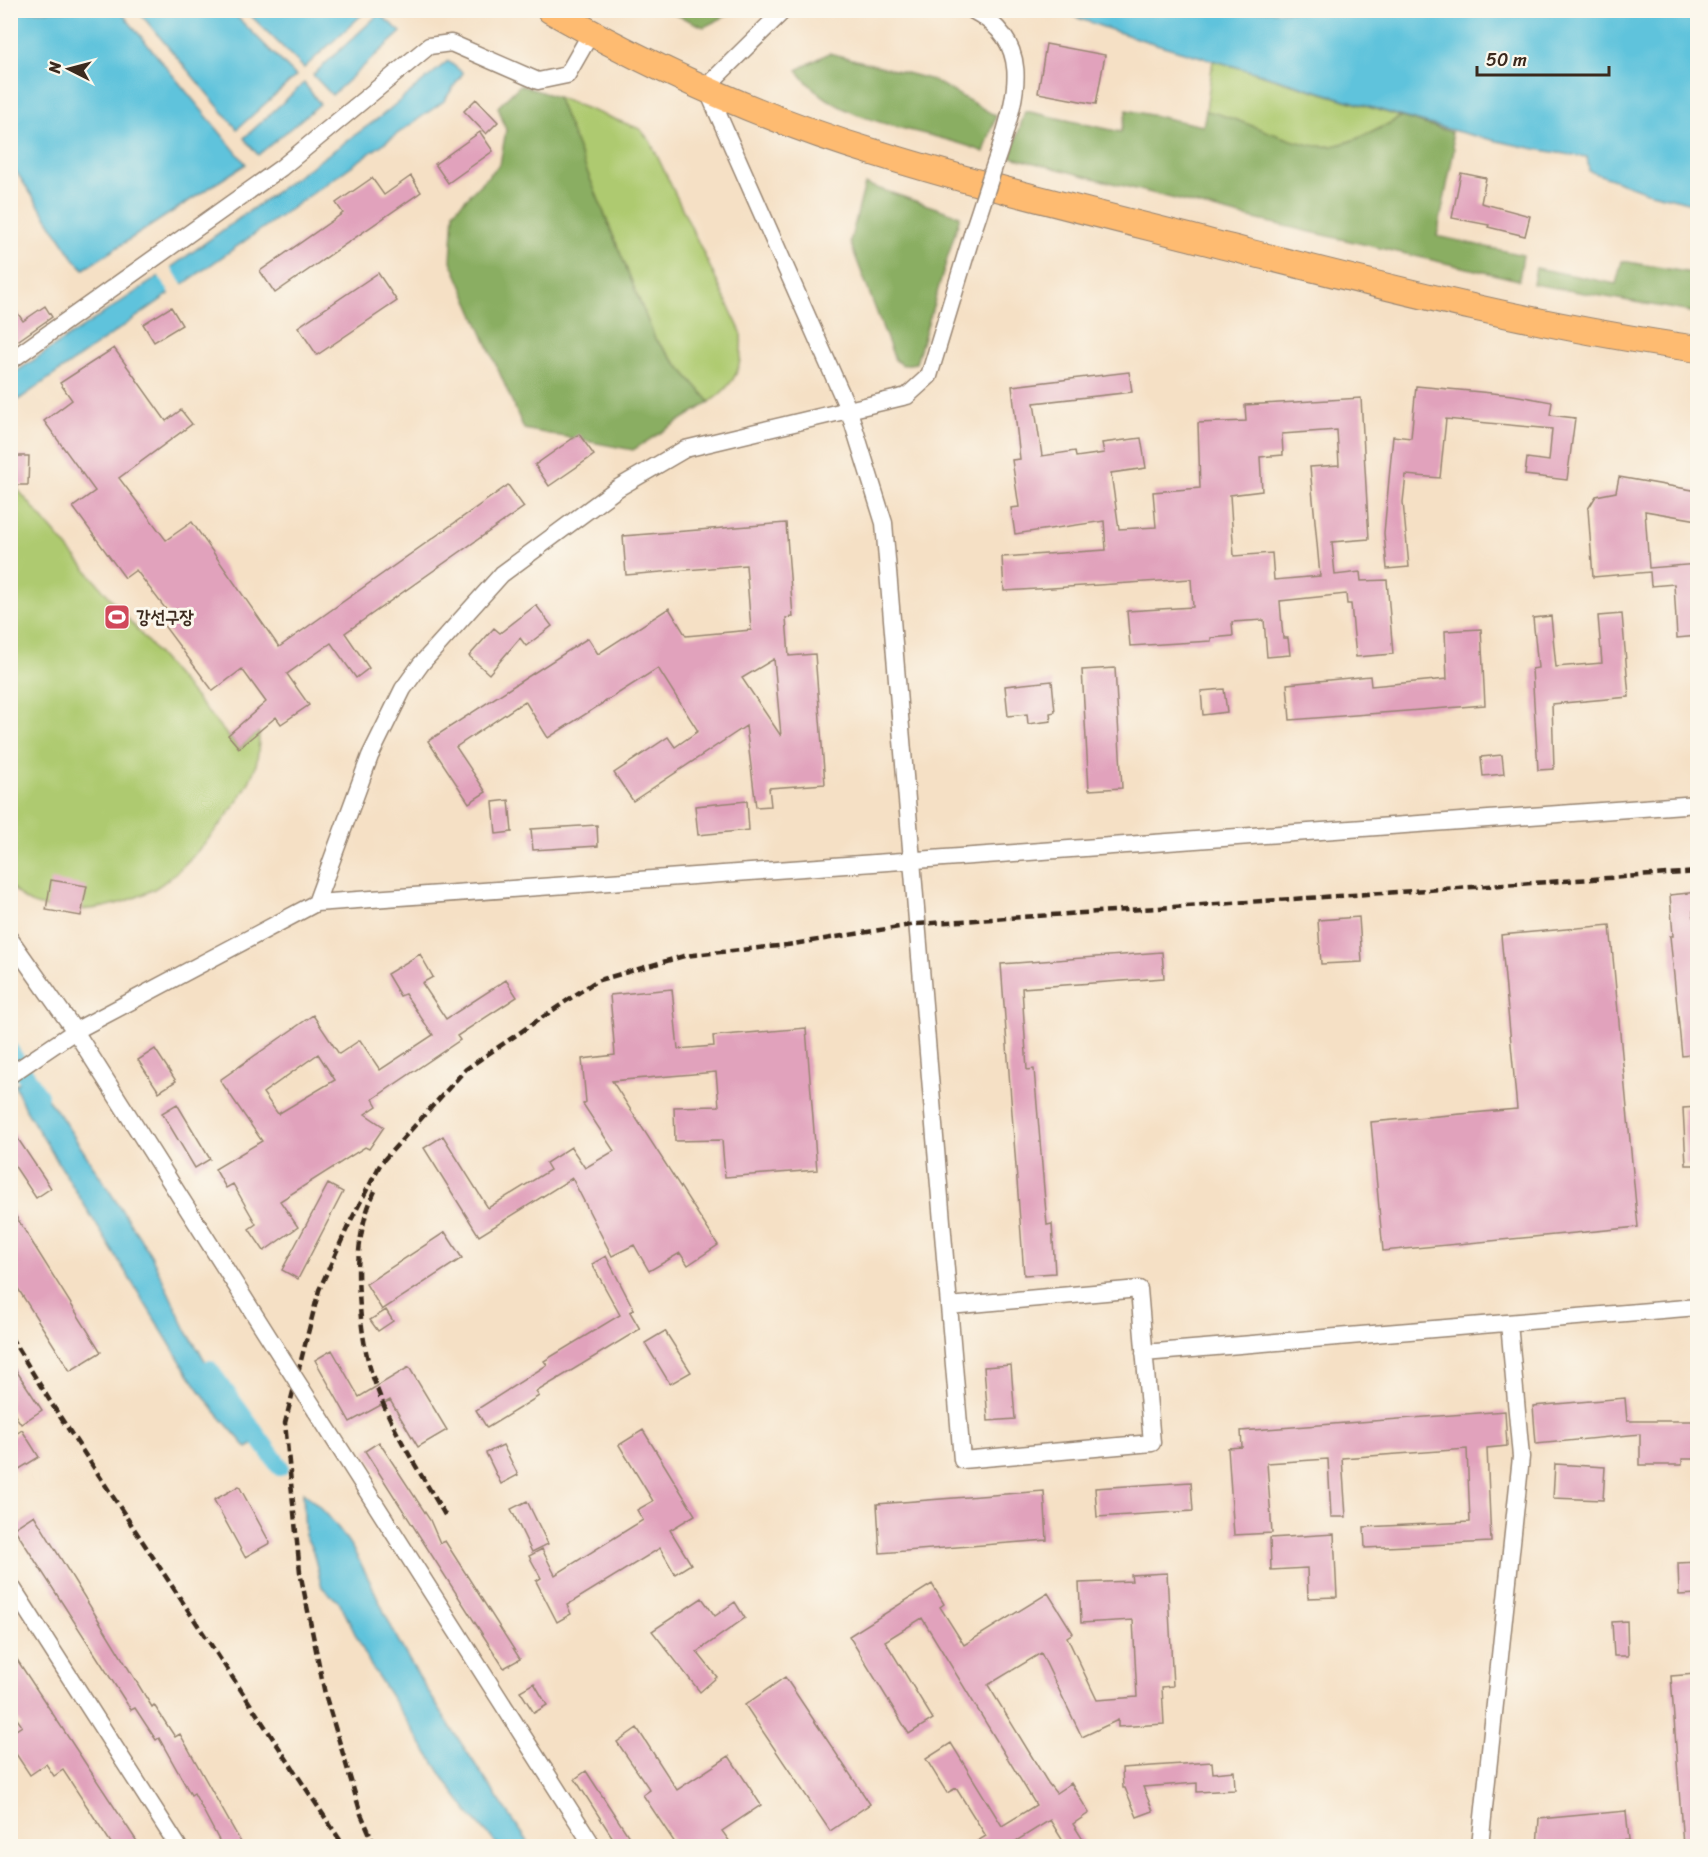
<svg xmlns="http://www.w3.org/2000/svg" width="1708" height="1857" font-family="Sriracha,'Poor Story',sans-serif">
<rect width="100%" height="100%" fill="#fbf7ec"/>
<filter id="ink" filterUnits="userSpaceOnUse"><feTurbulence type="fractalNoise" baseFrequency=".0167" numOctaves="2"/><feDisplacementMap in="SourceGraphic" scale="12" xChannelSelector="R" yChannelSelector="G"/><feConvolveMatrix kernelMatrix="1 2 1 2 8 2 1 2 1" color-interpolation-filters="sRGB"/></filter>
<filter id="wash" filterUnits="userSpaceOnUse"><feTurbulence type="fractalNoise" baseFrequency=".008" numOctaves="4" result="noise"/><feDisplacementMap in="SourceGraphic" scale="24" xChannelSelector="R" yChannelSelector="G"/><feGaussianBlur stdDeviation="1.35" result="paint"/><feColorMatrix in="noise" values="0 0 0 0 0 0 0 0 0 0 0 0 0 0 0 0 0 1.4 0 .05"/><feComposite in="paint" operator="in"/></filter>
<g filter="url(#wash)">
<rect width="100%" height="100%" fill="#f5e0c5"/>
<path fill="#aeca70" stroke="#747a47" stroke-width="1.5" d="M1213,60L1401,117C1380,129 1355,142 1332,146C1301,151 1240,117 1206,111Z
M557,97L640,129L650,141L741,332C743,366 738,382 710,402L655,339Z
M10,468H14V485L239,749L259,732C259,743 259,756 255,768C244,802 185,871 154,889C125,904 93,912 62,909C37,907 26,905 11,886Z"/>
<path fill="#8aae62" stroke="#626c40" stroke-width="1.5" d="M667,11H736L704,27Z
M829,53L933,80L996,116L984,152C923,126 839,129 797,70Z
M520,85L557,97L655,339L710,402L633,450L524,429L451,261L454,211L500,164L506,130L498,107Z
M1127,110L1203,126L1206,111C1240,117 1301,151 1332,146C1355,142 1380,129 1401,117L1451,132L1454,150L1437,236L1523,255L1519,280L1241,216L1011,157L1025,111L1121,132Z
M865,184L960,216L916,363L903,365L895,360L850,242Z
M1622,261L1697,274V313L1533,284L1536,268L1616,284Z"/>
<path fill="#5fc3dc" stroke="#4d767d" stroke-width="1.5" d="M10,11H120L246,164L84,269L75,260L11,164Z
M138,11H231L296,76L237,129Z
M246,11H366L304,68Z
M1060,11H1697V204L1647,192L1589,171L1587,157C1485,144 1389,113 1291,83C1214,59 1134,41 1060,11Z
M379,14L401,32L332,95L313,75Z
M448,61L463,73L444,101L11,405L10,376L155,279L380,117Z
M304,83L320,104L258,155L244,138Z
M28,1076L60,1115L151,1255L187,1332L239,1414L259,1441L247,1448L214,1410L189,1375L24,1107L15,1085Z
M303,1492C363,1540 372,1598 409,1660C447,1724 489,1786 531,1846H499L472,1817L449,1786L371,1666L340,1603L322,1587L313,1551L305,1535Z"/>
<path fill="#f5e0c5" d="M170,265L184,288L172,297L157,273Z"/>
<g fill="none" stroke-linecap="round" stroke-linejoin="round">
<path stroke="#5fc3dc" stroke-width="18" d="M10,1051L39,1096
M209,1369L280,1467"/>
</g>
<g id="blocks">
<path fill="#e1a2bc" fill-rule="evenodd" d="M1046,44L1105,55L1096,104L1038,93Z
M476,99L498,122L486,134L464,111Z
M480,132L493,151L448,183L435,164Z
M1461,173L1486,178L1481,203L1530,216L1525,236L1488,227L1489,225L1452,218Z
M411,176L421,192L275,293L260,271L343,213L336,203L372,178L384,195Z
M378,273L397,301L317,355L298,327Z
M10,302L23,321L45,306L52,317L16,342L10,334Z
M171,307L182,325L154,342L143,324Z
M114,348L166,421L181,410L192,424L119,478L166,540L192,522L279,647L508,485L524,507L345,633L369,668L356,678L331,643L287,674L309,705L281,724L276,717L239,748L228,735L266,702L242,669L213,691L162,623L171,616L136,570L125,578L73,507L95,491L44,421L72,400L60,383Z
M1129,372L1132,392L1034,403L1042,456L1075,451L1076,457L1104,453L1102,443L1141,438L1146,468L1111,473L1119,529L1156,527L1153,492L1200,488L1198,423L1246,421L1245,405L1361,398L1369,539L1332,542L1335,575L1360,572L1361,581L1387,580L1393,654L1356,657L1351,604H1347L1346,594L1280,601L1283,638H1288L1290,655L1267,657L1264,620L1232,622L1233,636L1211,638V641L1130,646L1127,611L1193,607L1191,579L1004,591L1002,557L1106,550L1104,521L1015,534L1011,508L1019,507L1012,460L1020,459L1012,386ZM1337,430L1339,465L1310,467L1320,576L1274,580L1272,553L1234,556L1230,495L1262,491L1260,457L1283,455L1282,434Z
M1416,386L1513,395L1552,402L1550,415L1575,418L1567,480L1525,475L1527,458L1549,461L1552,429L1446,419L1440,478L1406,475L1403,502L1409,567L1387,569L1384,533L1393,436L1411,438Z
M579,434L594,455L549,486L535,465Z
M15,456H29L28,485H14Z
M1619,477L1698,491V520L1645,511L1649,568L1698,564V636L1677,638L1674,584L1651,586L1650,572L1593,577L1588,509L1596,496L1616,492Z
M786,523L793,617L786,618L789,656L815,654L825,784L769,788L771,806L756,807L746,726L633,801L614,773L668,737L675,747L698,731L658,668L548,738L525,701L456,747L486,792L469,803L428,741L588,638L598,654L669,608L686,636L751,630L746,565L626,575L623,536ZM774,659L781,736L742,678Z
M536,605L552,626L526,646L520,638L489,674L469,656L494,628L500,633Z
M1622,614L1629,697L1552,704L1554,769L1538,770L1532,669L1538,668L1533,618L1551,616L1556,667L1602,663L1598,616Z
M1481,629L1485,705L1290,720L1287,684L1370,676L1371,686L1447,679L1445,631Z
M1115,668L1122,788L1089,790L1082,670Z
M1052,681L1055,712L1050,713L1051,721L1028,724L1027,714L1008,716L1005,686Z
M1224,689L1227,712L1203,715L1201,691Z
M1502,755L1504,774L1483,776L1481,757Z
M509,800L512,832L496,834L493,802Z
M747,801L749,830L698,835L695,806Z
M597,825L598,846L533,850L531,829Z
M51,880L87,886L81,916L46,910Z
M1698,892V911H1693L1698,962V1054L1682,1056L1670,936H1673L1670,895Z
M1359,917L1362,962L1321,964L1318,920Z
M1610,925L1638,1227L1383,1251L1371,1122L1517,1109L1501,935Z
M1162,952L1164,978L1022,988L1027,1070L1034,1069L1047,1225L1052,1224L1055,1273L1024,1275L1001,964Z
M420,954L433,977L422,983L446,1019L506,980L517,997L457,1036L460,1040L373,1099L377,1106L365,1114L384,1127L369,1149L365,1147L280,1201L298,1227L264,1251L249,1229L256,1224L233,1184L226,1188L215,1169L262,1141L220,1080L313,1015L339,1054L360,1040L380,1070L433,1035L405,994L400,996L387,974ZM318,1054L335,1080L278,1114L263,1093Z
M672,989L678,1049L714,1046L713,1036L806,1028L817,1170L725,1177L722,1140L675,1141L674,1107L719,1106L716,1072L612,1081L718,1245L688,1265L680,1253L649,1271L634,1245L612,1256L572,1178L479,1236L424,1148L443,1136L488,1208L550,1170L546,1163L571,1147L585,1168L614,1151L583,1104L586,1102L582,1059L615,1055L610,995Z
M155,1049L176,1081L159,1092L138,1060Z
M177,1104L210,1159L195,1168L162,1113Z
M1698,1107V1165H1686L1683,1108Z
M10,1127L51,1188L36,1198L10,1159Z
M328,1184L343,1192L298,1279L282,1270Z
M10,1207L101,1352L70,1371L10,1276Z
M445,1232L462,1258L382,1310L366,1284Z
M606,1256L634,1310L630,1312L640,1329L536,1392L539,1396L487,1428L476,1410L547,1365L544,1361L620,1315L592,1264Z
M386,1310L393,1321L378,1331L370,1320Z
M665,1331L691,1372L670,1384L645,1343Z
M332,1350L359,1397L409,1367L447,1430L418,1447L390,1400L350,1422L315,1360Z
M10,1361L42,1410L21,1424L10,1408Z
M1011,1365L1015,1419L988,1421L984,1367Z
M1625,1398L1627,1421H1698V1459H1682V1465H1640V1434L1536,1444L1533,1406Z
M1505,1411L1507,1446L1487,1448L1491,1542L1365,1548L1364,1527L1470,1522L1467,1449L1342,1458L1346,1517H1331L1328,1459L1267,1463L1272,1533L1234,1535L1228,1448L1242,1447L1241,1431Z
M22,1430L39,1457L16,1471L10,1462V1438Z
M643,1430L695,1515L670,1530L691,1564L675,1574L660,1548L567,1605L571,1614L557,1622L536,1581L541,1578L529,1556L542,1549L555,1575L643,1520L637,1510L653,1501L619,1445Z
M379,1442L430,1520L440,1543L445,1541L520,1659L504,1668L365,1451Z
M503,1445L518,1475L501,1484L486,1453Z
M1555,1464L1605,1467L1603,1500L1553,1498Z
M1191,1482L1193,1511L1097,1517L1095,1488Z
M239,1486L270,1543L245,1557L214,1500Z
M1044,1491L1047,1540L880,1553L877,1504Z
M527,1501L548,1544L532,1552L511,1509Z
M34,1515L152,1707L154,1705L175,1737L180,1734L243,1846H222L194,1793L191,1795L159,1738L156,1740L135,1708L131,1710L14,1528Z
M1334,1534L1337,1597L1308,1598L1307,1568L1271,1570L1270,1538Z
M1698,1562V1594L1679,1595L1678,1563Z
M1167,1573L1173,1686L1162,1687L1164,1724L1118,1727V1720L1082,1737L1041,1653L988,1685L1048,1783L1056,1793L1071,1783L1089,1813L1073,1824L1087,1846H1066L1050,1820L1008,1846H969L986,1836L956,1788L947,1793L926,1759L951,1743L1002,1826L1036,1805L922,1618L885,1641L933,1719L909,1734L849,1636L932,1584L944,1604L940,1607L964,1645L1048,1593L1073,1633L1067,1637L1097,1700L1137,1697L1133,1620L1081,1623L1079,1583L1132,1581L1131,1575Z
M702,1598L715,1616L735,1602L745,1618L697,1652L717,1677L700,1692L652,1631Z
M1627,1621L1628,1656H1614L1612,1622Z
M10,1649L140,1846H113L63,1770L54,1776L46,1764L30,1775L10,1745V1734L22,1726L10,1709L18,1701L10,1690Z
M1696,1674L1698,1846H1683L1671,1676Z
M785,1677L870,1804L830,1831L745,1705Z
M534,1683L547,1705L534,1713L520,1691Z
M637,1728L677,1790L729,1756L761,1805L722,1831L733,1846H677L643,1795L650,1790L617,1742Z
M1212,1762L1213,1773L1234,1771L1235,1790L1197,1792V1783L1143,1787L1153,1811L1137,1817L1125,1788H1123L1122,1768Z
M586,1771L635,1846H618L575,1779Z
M1626,1811L1629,1840L1537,1846L1539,1819Z"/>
</g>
</g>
<g filter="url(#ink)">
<use href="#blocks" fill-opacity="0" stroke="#988572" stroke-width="1.5"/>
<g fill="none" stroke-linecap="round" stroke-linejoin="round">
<defs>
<path id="minor" d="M784,10L706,87L849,411L884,523L949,1306
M10,361L281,168L429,46L451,43L538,81L567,75L591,33
M316,903L370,756L403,689L421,664L502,574L618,488L685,449L907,396L929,376L973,231
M10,939L75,1031L275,1347
M10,1075L75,1031L316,903L1698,804
M1139,1289L1152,1443L962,1460L949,1306Z
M1144,1353L1698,1307
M316,1411L593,1846
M10,1584L178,1846
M1480,1846L1521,1457L1509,1323"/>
<path id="highway" d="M550,10C651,67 766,120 876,153C985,187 1098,214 1208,242C1370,283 1532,326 1698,349"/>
</defs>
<use href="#minor" stroke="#988572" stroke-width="19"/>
<use href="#highway" stroke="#988572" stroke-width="28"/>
<use href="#minor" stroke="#fff" stroke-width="16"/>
<use href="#highway" stroke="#febb71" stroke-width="26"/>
<path stroke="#3b2a1e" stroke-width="4.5" stroke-dasharray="9 4.5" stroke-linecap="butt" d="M375,1191C360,1222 356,1259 359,1294C361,1324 364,1352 374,1380C390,1428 420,1472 445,1515
M10,1336L53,1406L344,1846
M375,1846L361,1814L325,1694L300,1572L285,1423L319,1290L350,1222L381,1163L466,1069L596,981L684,956L787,945L917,924L1698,872"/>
<defs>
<path id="minor-bridge" d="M972,10C1035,43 1016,96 999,152C990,178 982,205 973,231
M275,1347L316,1411"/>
</defs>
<use href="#minor-bridge" stroke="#988572" stroke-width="19" stroke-linecap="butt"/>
<use href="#minor-bridge" stroke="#fff" stroke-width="16"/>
</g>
</g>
<defs>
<symbol id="stadium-square" viewBox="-11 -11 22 22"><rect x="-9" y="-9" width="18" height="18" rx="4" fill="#d1495b" stroke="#fbf7ec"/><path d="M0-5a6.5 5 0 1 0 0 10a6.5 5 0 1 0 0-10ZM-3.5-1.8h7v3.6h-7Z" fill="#fff"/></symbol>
</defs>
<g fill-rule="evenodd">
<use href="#stadium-square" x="102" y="602" width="30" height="30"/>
</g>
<g text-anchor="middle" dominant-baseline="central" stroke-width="6" stroke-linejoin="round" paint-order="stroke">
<g font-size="18" font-weight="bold" fill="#3b2a1e" stroke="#fbf7ec" text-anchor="start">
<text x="136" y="617">강선구장</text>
</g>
</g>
<rect width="1708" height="1857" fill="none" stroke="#fbf7ec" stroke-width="36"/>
<g transform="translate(69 69) rotate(276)" stroke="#fbf7ec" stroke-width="4.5" paint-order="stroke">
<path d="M0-4.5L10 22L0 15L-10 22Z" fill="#3b2a1e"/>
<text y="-9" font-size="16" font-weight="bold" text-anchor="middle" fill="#3b2a1e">N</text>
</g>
<path d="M1477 66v9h132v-9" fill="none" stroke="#3b2a1e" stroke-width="3"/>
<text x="1486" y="66" font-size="18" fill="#3b2a1e" stroke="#fbf7ec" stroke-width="4.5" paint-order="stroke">50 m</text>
</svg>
